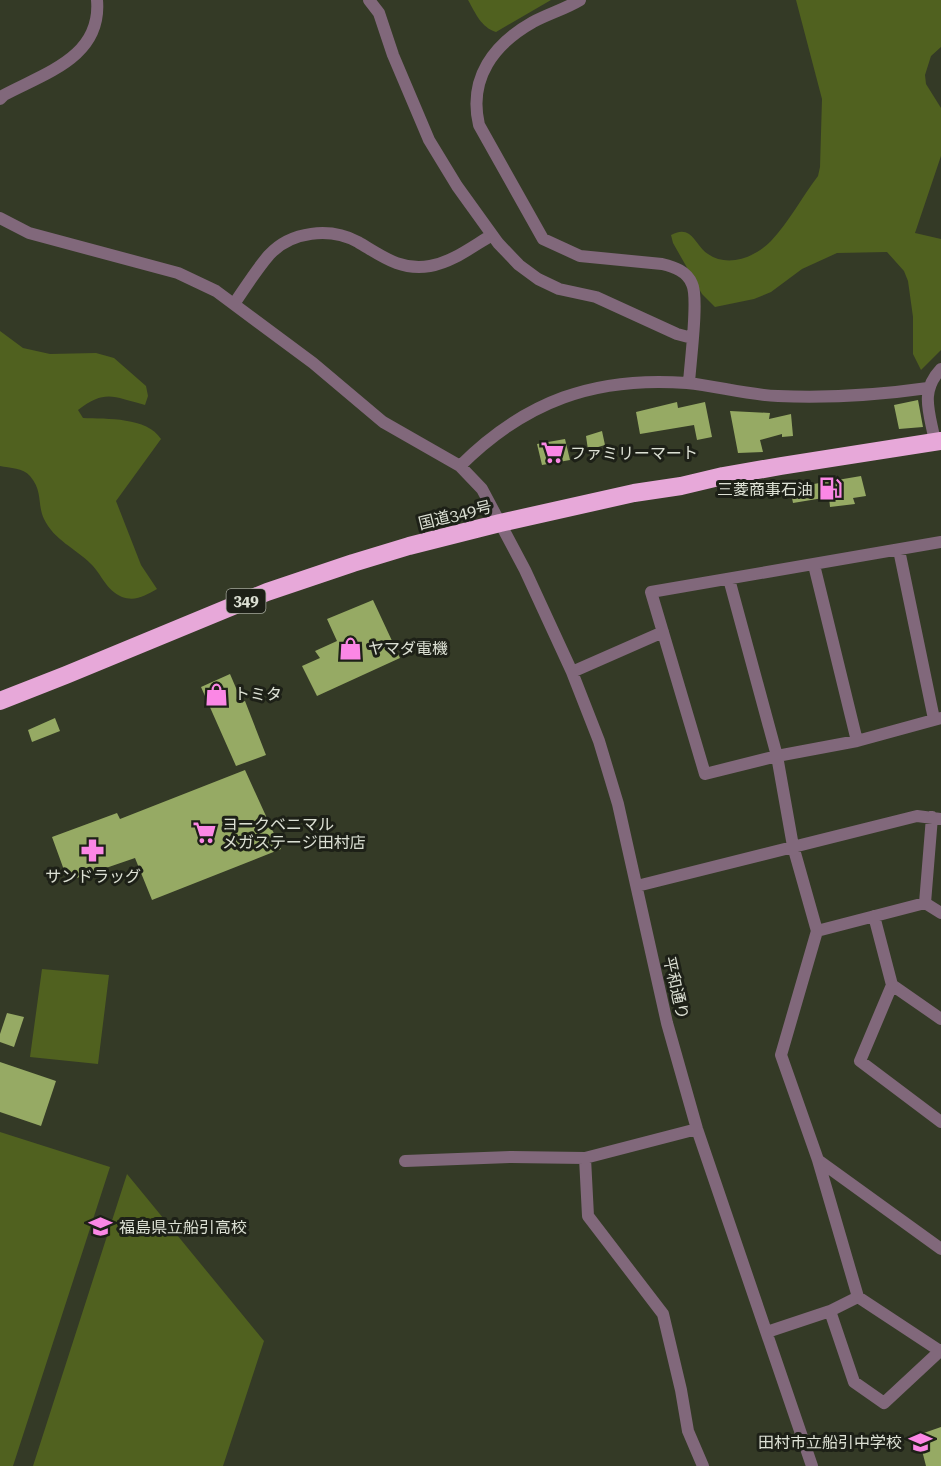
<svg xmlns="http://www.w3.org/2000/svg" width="941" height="1466" font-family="'Roboto Serif','Noto Sans JP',serif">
<rect width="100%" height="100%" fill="#343a26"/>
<path fill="#50611f" d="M468,0H551L496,32C481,27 476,14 468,0Z
M796,0H941V47L931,56L925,75L926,84L941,108V156L915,233L941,239V350L921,370L913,354V317L908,281L904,271L887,252L837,253L802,269L771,292L754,299L715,307L702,294L673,243L671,235C677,232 683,230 689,234C696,239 700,249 708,254C728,268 756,257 771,241C789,222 802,197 818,176L820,167L822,99Z
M0,331L23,348L50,354L96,353L114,358L146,386L148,396L145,405C113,397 106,389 78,410L83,418C107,419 147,417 161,439L116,501L141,565L157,589C146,595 136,602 122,597C106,590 102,575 91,564C75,548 54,540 44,519C37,504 43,491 30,476C23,468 10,468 0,466Z
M42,969L109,975L98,1064L30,1057Z
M0,1132L110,1167L13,1466H0Z
M127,1174L264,1341L223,1466H33Z"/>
<path fill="#96aa64" d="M918,400L923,427L899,429L894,405Z
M677,402L678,408L705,402L712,437L697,440L694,425L640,434L636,412Z
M730,411L770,413L769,419L791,414L793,436L782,437V434L760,440L763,452L738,453Z
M602,431L605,445L588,450L586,436Z
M565,439L570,460L542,465L537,444Z
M861,476L866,496L853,498L855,504L830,507L829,497L793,503L790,488Z
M373,600L400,658L317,696L302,666L320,658L315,651L337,641L327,619Z
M230,674L242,702L245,701L266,755L236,766L201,687Z
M55,718L60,731L32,742L28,730Z
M245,770L281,849L152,900L135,858L68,881L52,837L117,813L120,819Z
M7,1013L24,1017L14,1047L0,1042V1034Z
M0,1062L56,1081L41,1126L0,1112Z
M941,1427V1466H926L918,1435Z"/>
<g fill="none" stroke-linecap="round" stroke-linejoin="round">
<path stroke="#81687b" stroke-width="12" d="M369,0L379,13L393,55L429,140L457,186L498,243L519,265L538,279L559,289L596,297L677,334L692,338
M580,0C565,9 548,14 533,22C494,44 468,78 479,125L543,239L580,256L662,264C674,267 687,271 692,284C699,298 690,364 689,383
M0,99L4,95C45,73 102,57 97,0
M0,218L29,233L178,273L216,291L313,363L383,422L460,466L482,489L525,570L572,672L599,741L618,804L667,1023L697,1129L812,1466
M234,304C245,288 256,270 269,255C291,231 330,227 358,242C382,256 400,271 430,266C453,262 473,246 492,235
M935,442C930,413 919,392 941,369
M460,466C525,401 595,376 687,383C717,386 747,395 778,396C827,398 879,395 928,388
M941,542L651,592L705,774L777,756L857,741L941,718
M899,550L934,719
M814,565L857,741
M729,579L777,756L793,846L817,931L781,1055L818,1160L858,1297L940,1351
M572,672L663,632
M637,886L917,816L941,819
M925,903L932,817
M874,916L892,985L860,1061L941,1122
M817,931L925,903L941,913
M892,985L941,1019
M585,1158L588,1216L663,1314L681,1390L688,1431L703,1466
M818,1160L941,1249
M405,1161L511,1157L585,1158L697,1129
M830,1311L854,1382L884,1403L941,1350
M767,1332L830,1311L858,1297"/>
<path stroke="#e7a8d9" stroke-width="18" d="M0,701L66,675L267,592L353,563L409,546L500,523L634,493L681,486L723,476L781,466L941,441"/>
</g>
<defs>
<symbol id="supermarket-bare" viewBox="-9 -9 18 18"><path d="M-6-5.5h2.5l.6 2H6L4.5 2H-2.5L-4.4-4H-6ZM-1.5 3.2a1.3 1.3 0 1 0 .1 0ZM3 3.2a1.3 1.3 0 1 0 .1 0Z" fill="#fb87e5" stroke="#1d2017" stroke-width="2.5" paint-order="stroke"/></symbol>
<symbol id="fuel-bare" viewBox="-9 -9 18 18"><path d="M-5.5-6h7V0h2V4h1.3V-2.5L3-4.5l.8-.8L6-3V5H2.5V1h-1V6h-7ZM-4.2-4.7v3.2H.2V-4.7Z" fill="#fb87e5" stroke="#1d2017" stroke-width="2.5" paint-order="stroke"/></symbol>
<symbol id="shop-bare" viewBox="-9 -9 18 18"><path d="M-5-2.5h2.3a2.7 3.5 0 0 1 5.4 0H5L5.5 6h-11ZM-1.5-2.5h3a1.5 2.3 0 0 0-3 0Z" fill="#fb87e5" stroke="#1d2017" stroke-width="2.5" paint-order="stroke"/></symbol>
<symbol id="pharmacy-bare" viewBox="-9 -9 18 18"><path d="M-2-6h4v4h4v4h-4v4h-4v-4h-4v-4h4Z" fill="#fb87e5" stroke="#1d2017" stroke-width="2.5" paint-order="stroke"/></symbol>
<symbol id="school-bare" viewBox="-9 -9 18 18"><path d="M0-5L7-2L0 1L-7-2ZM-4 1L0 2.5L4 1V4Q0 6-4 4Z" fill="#fb87e5" stroke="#1d2017" stroke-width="2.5" paint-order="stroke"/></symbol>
</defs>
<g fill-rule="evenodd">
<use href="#supermarket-bare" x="536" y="436" width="33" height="33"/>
<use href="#fuel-bare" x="814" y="472" width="33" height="33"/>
<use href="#shop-bare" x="334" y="632" width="33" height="33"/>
<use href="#shop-bare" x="200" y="678" width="33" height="33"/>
<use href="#supermarket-bare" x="188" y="816" width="33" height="33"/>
<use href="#pharmacy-bare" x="76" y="834" width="33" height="33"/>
<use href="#school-bare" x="84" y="1210" width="33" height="33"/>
<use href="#school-bare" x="904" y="1426" width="33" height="33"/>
</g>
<g text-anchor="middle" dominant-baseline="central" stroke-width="6" stroke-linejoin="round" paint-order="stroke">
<rect fill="#1d2017" stroke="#a3a69b" stroke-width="1.5" x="226.5" y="589" width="39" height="24" rx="4.5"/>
<g font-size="15" font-weight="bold" fill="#dce0d4">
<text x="246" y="601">349</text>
</g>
<g font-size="16" fill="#dce0d4" stroke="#1d2017" text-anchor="start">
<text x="570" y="453">ファミリーマート</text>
<text x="813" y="489" text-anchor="end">三菱商事石油</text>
<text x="368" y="648">ヤマダ電機</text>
<text x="234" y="694">トミタ</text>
<text x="222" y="824">ヨークベニマル<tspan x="222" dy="18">メガステージ田村店</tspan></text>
<text x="93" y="876" text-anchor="middle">サンドラッグ</text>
<text x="119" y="1227">福島県立船引高校</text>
<text x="902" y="1442" text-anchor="end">田村市立船引中学校</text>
</g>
<g font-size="16" fill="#dce0d4" stroke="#1d2017">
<text transform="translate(455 515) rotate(-14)">国道349号</text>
<text transform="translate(676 988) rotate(77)">平和通り</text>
</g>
</g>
</svg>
